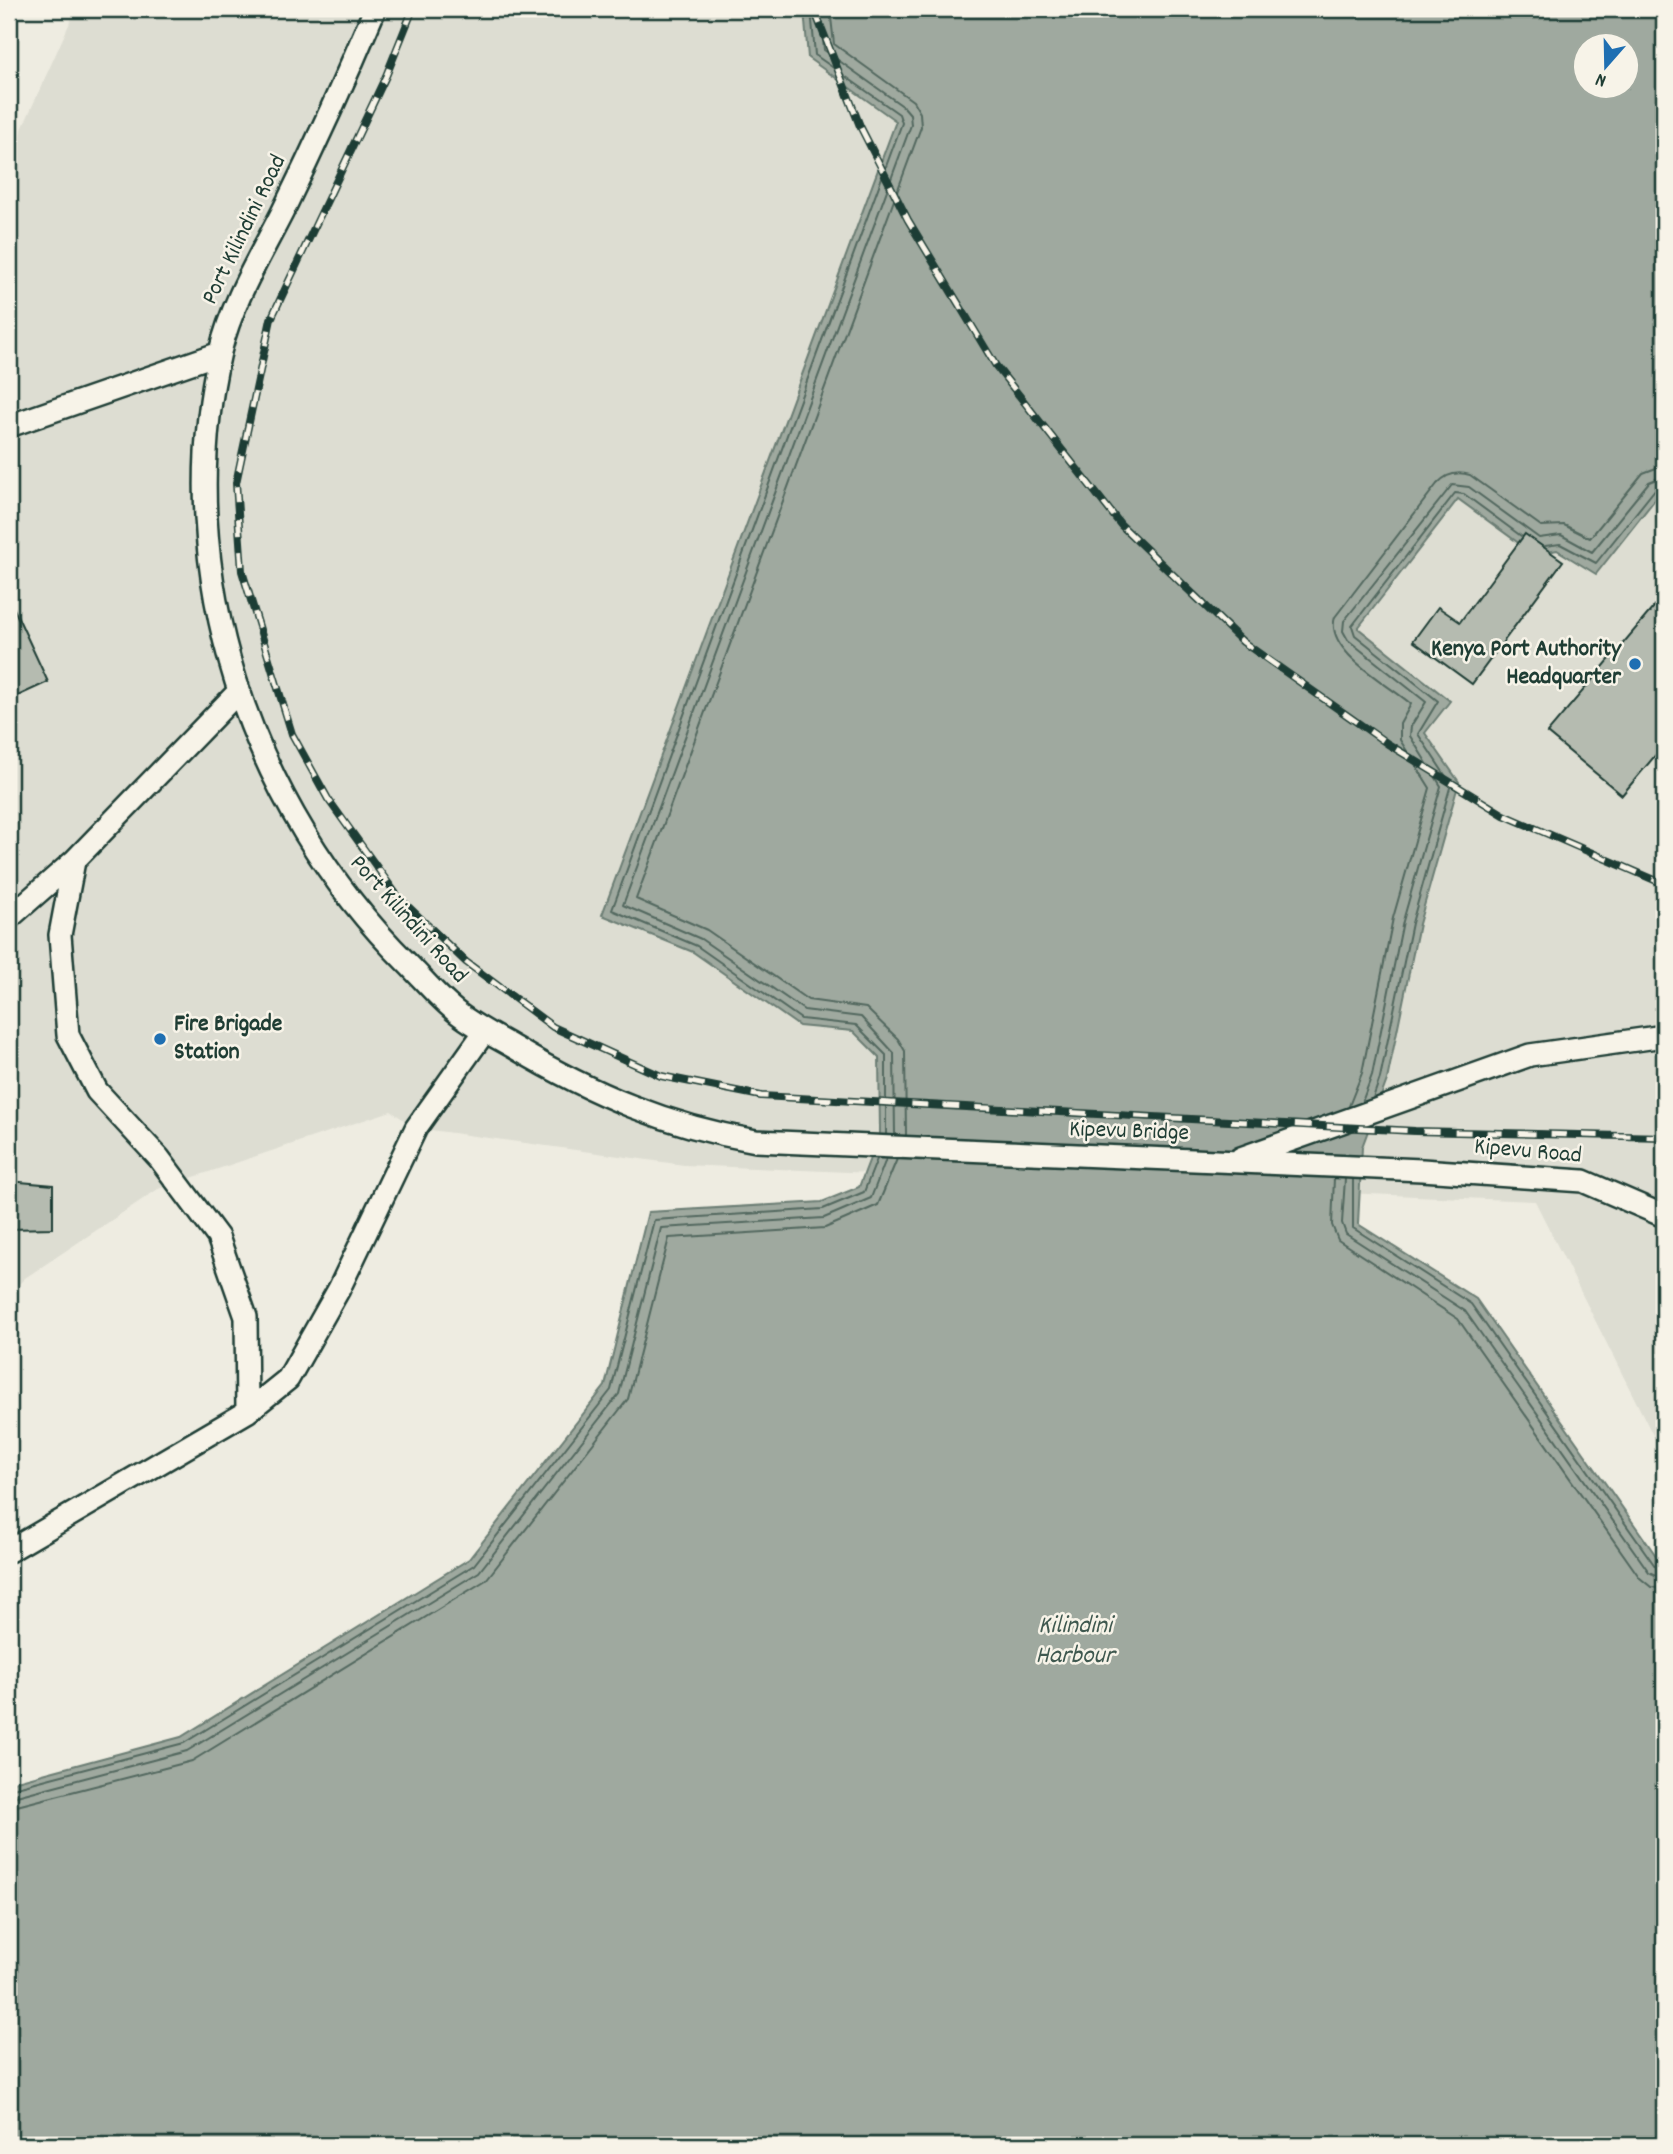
<svg xmlns="http://www.w3.org/2000/svg" width="1673" height="2154" font-family="Dekko,sans-serif">
<rect width="100%" height="100%" fill="#eeece1"/>
<filter id="ink" filterUnits="userSpaceOnUse"><feTurbulence type="fractalNoise" baseFrequency=".0143" numOctaves="2"/><feDisplacementMap in="SourceGraphic" scale="14" xChannelSelector="R" yChannelSelector="G"/><feConvolveMatrix kernelMatrix="1 2 1 2 8 2 1 2 1" color-interpolation-filters="sRGB"/></filter>
<g filter="url(#ink)">
<path fill="#ddddd2" d="M76,9H804L808,58L896,120L602,915L693,952L798,1025L853,1031L879,1057L1419,924L1459,782L1425,733L1449,700L1358,629L1459,499L1541,560L1548,552L1557,550L1596,574L1664,488V1457L1535,1201L684,1165L416,1128L391,1111L158,1189L25,1278L9,1294V158Z"/>
<path fill="#9fa99f" stroke="#6c7e74" stroke-width="2" fill-rule="evenodd" d="M804,9H1664V488L1596,574L1557,550L1548,552L1542,560L1458,499L1358,628L1450,701L1425,733L1459,782L1419,924L1387,1080L1362,1147L1358,1224L1476,1299L1664,1567V2145H9V1783L181,1737L469,1559L605,1386L648,1212L822,1202L859,1187L880,1132L879,1057L853,1031L799,1026L693,952L602,915L896,121L808,58ZM1586,46H1628V88H1586Z"/>
<g fill="none" stroke-linecap="round" stroke-linejoin="round">
<path stroke="#52685f" stroke-width="2" d="M811,9L815,55L899,114L902,123L612,910L697,946L801,1019L856,1025L886,1055V1134
M820,9L824,50L904,107L910,114L911,125L623,905L701,939L804,1010L861,1017L894,1053L895,1135
M830,9L834,44L913,101L920,113L921,127L636,899L707,930L808,1000L866,1008L898,1039L905,1051L906,1135
M1545,546L1560,544L1596,563L1656,488L1664,485
M1373,1098L1380,1078L1412,923L1451,784L1418,734L1438,701L1355,635L1352,626L1455,493L1464,494L1521,536
M1362,1102L1372,1075L1403,921L1441,786L1410,736L1411,726L1426,702L1348,640L1343,631L1344,621L1452,485L1469,487L1539,538L1561,535L1592,552L1649,482L1664,476
M1349,1106L1362,1073L1393,918L1430,788L1400,740V724L1411,704C1388,684 1324,651 1335,617L1437,484C1446,474 1457,471 1470,475L1541,526L1564,525L1590,538L1643,473L1664,465
M1334,1178L1332,1225L1338,1240L1458,1319L1640,1578L1651,1587L1664,1589
M1345,1179L1342,1223L1346,1234L1465,1311L1649,1572L1664,1579
M1353,1179V1228L1471,1304L1655,1566L1664,1570
M9,1789L184,1743L474,1565L611,1390L654,1220L823,1209L864,1192L877,1159
M9,1798L187,1751L479,1572L619,1394L661,1228L824,1218L871,1198L886,1159
M9,1808L192,1761L486,1580L628,1399L669,1238L825,1228L878,1205L897,1159"/>
</g>
<path fill="#b5bbb0" stroke="#1f3d34" stroke-width="2" d="M1525,534L1563,561L1472,684L1413,641L1438,607L1460,622Z
M1664,595V745L1622,795L1547,733Z
M9,598L48,682L9,700Z
M9,1181L53,1185V1228L9,1229Z"/>
<g fill="none" stroke-linecap="round" stroke-linejoin="round">
<defs>
<path id="lane" d="M375,9C346,78 315,146 282,213C259,258 232,302 220,352C170,571 250,807 407,963C424,980 440,1000 459,1014C476,1027 496,1037 515,1048C592,1094 668,1126 756,1141L1422,1170L1583,1181L1664,1216
M9,426L220,353
M74,861L60,935L68,1035L97,1091L159,1158L218,1237L246,1317L247,1412
M9,918L74,861L238,692
M1241,1158L1530,1055L1664,1036
M9,1551L247,1412L288,1379L339,1289L416,1128L485,1031"/>
</defs>
<use href="#lane" stroke="#1f3d34" stroke-width="26"/>
<use href="#lane" stroke="#f7f3e8" stroke-width="21"/>
<defs>
<path id="rail" d="M413,9L386,76L271,319L236,483L242,571L292,734L328,799L399,898L466,962L553,1027L661,1076L761,1096L1415,1131L1664,1137
M814,9L860,126L908,220L996,366L1121,525L1243,642L1388,744L1504,815L1664,884"/>
</defs>
<use href="#rail" stroke="#1f3d34" stroke-width="8"/>
<use href="#rail" stroke="#f7f3e8" stroke-width="5" stroke-dasharray="16" stroke-linecap="butt"/>
</g>
</g>
<g fill="#1f6fb2" stroke="#f7f3e8" stroke-width="2.5">
<circle cx="1635" cy="664" r="7"/>
<circle cx="160" cy="1039" r="7"/>
</g>
<g text-anchor="middle" dominant-baseline="central" stroke-width="5" stroke-linejoin="round" paint-order="stroke">
<g font-size="24" fill="#1f3d34" stroke="#f7f3e8">
<text transform="translate(245 230) rotate(-64)">Port Kilindini Road</text>
<text transform="translate(408 920) rotate(48)">Port Kilindini Road</text>
<text transform="translate(1129 1132) rotate(2)">Kipevu Bridge</text>
<text transform="translate(1528 1152) rotate(5)">Kipevu Road</text>
</g>
<g font-size="24" font-weight="bold" fill="#1f3d34" stroke="#f7f3e8" text-anchor="end">
<text x="1621" y="650">Kenya Port Authority<tspan x="1621" dy="28">Headquarter</tspan></text>
<text x="174" y="1025" text-anchor="start">Fire Brigade<tspan x="174" dy="28">Station</tspan></text>
</g>
<g font-size="26" font-style="italic" fill="#3f584f" stroke="#f7f3e8">
<text x="1075" y="1626">Kilindini<tspan x="1075" dy="30">Harbour</tspan></text>
</g>
</g>
<rect width="1673" height="2154" fill="none" stroke="#f7f3e8" stroke-width="35"/>
<rect x="18" y="18" width="1638" height="2119" fill="none" stroke="#1f3d34" stroke-width="2.5" filter="url(#ink)"/>
<g transform="translate(1606 66) rotate(200)"><circle r="33" fill="#f7f3e8" stroke="#a1aaa0" stroke-width="2"/>
<path d="M0-5L12 26L0 18L-12 26Z" fill="#1f6fb2"/>
<text y="-10" font-size="19" font-weight="bold" text-anchor="middle" fill="#1f3d34">N</text>
</g>
</svg>
